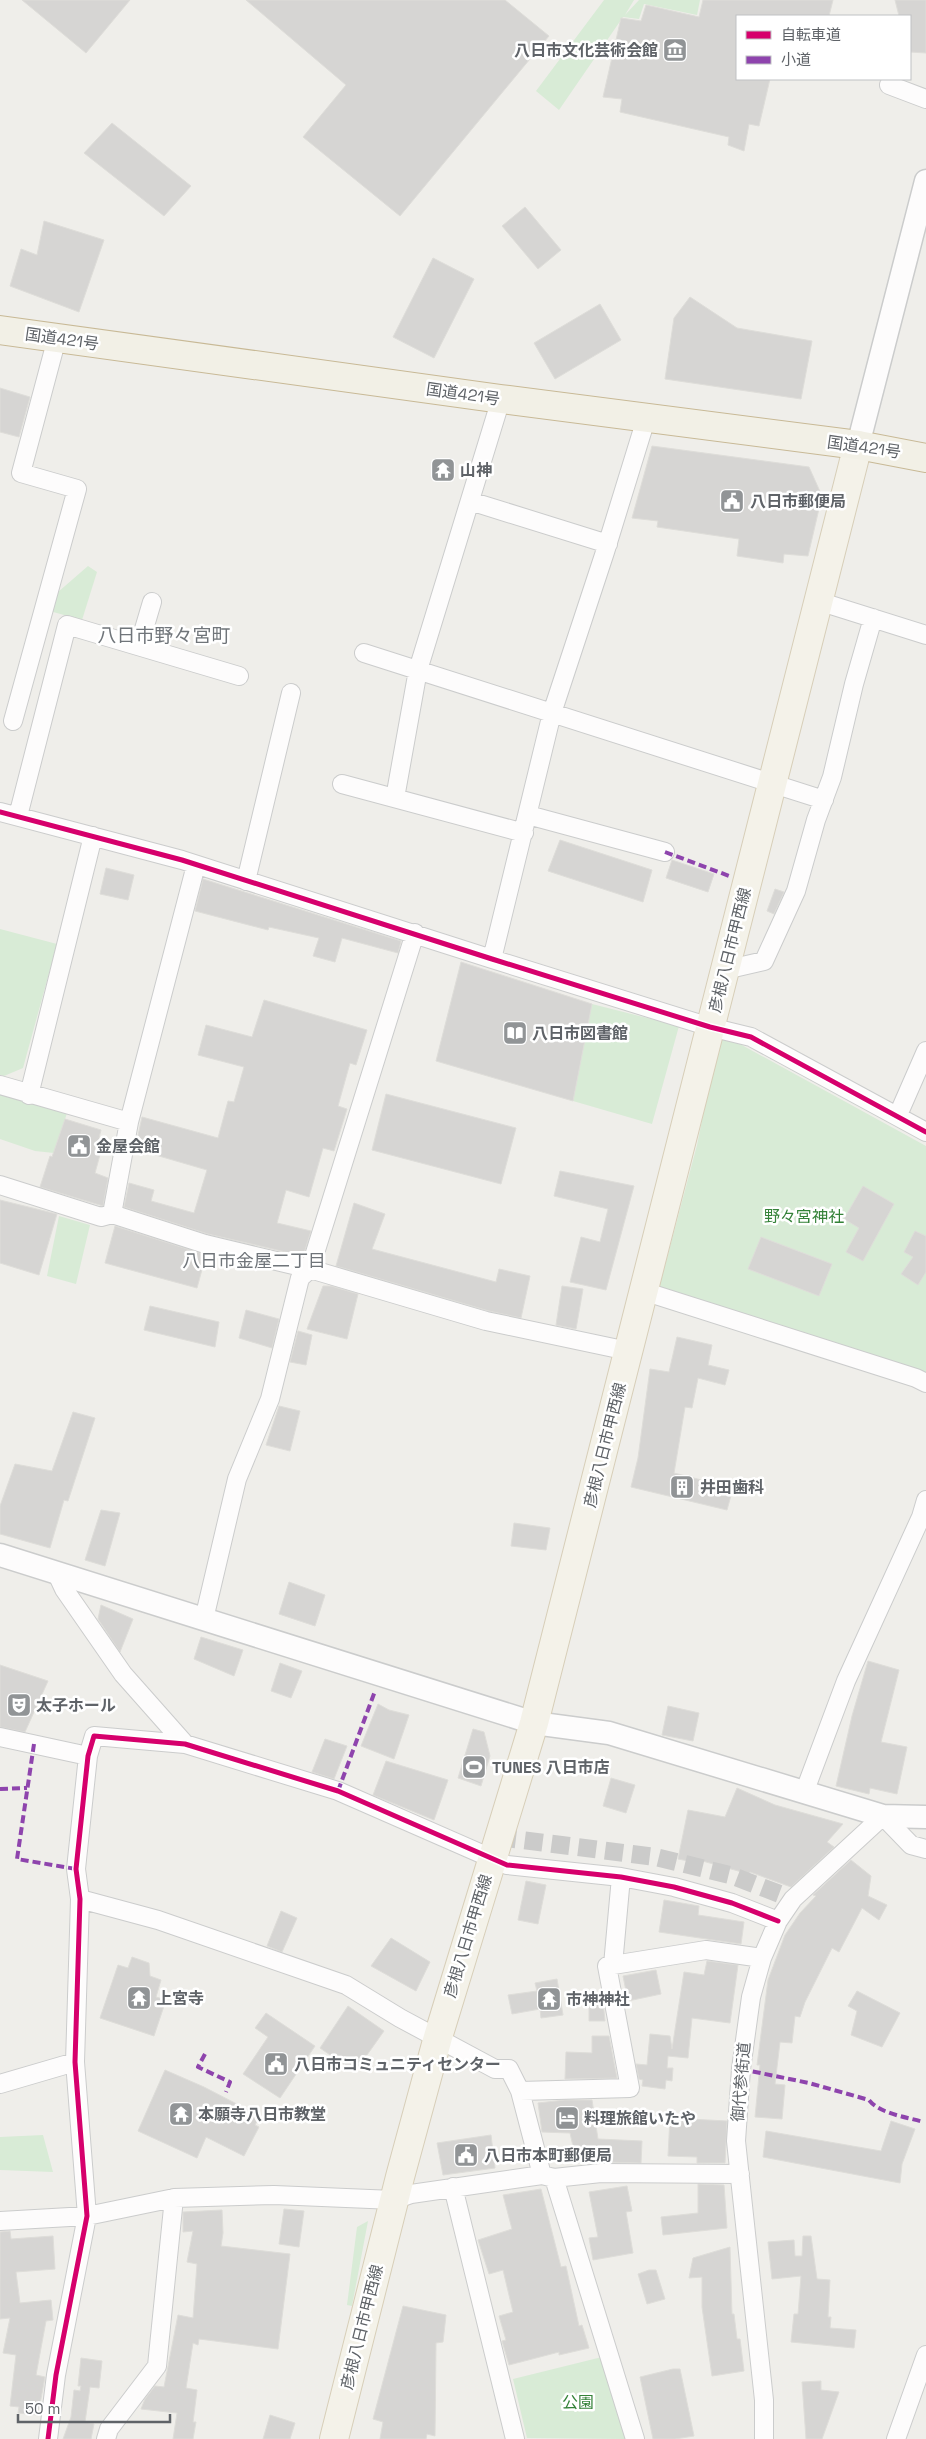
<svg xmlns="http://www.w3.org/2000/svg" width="926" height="2439" font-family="'Space Grotesk','Noto Sans JP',sans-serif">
<rect width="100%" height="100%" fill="#efeeea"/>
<path fill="#d8ebd6" d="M604,0H634L625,15L639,0H700L697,15L644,4L639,19L623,17L559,110L536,91Z
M88,566L97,572L82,620L46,610L50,599Z
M0,929L57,944L23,1068L4,1076L0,1075Z
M592,1004L679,1026L652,1124L573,1101Z
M720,1033L926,1146V1381L657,1296L697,1145Z
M0,1092L67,1113L54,1153L35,1151L0,1139Z
M59,1216L90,1225L76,1284L47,1276Z
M43,2135L53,2172L0,2170V2137Z
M368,2221L352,2306L347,2305L357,2227Z
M606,2356L626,2439L527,2438L513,2379Z"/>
<path fill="#d6d5d3" stroke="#deddd9" d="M22,0H130L86,53Z
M246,0H505L549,36L400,216L303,137L346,85Z
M703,0H833L829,16H737V79H770L759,126L749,124L744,151L728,145L729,137L620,112L622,99L603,97L621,18L641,21L646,5L699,17Z
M895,0H926V53L910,52V16H899Z
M112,123L191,186L164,216L84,153Z
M525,207L561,250L538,269L502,226Z
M44,221L104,240L79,312L10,286L21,249L37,255Z
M433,258L474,279L434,358L393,337Z
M690,297L737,328L812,341L801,399L665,379L674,318Z
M600,304L621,340L555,379L534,343Z
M0,388L30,397L19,437L0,432Z
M652,446L809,467L822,496L808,556L784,554L783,563L737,556L739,539L657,527L658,521L632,518Z
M560,840L652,870L643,902L548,871Z
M672,860L714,874L708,892L666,878Z
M106,868L134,875L128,900L100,894Z
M203,879L401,941L398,953L342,938L335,962L313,956L319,938L269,927L268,930L195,911Z
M775,889L784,892L774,914L767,911Z
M461,962L592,1004L573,1101L436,1061Z
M264,1000L367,1030L356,1065L350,1063L338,1106L347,1109L334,1151L323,1148L309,1197L286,1190L277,1223L311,1231L303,1256L208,1234L124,1207L129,1183L154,1190L151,1201L194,1213L207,1170L135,1149L142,1117L218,1138L228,1101L234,1102L244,1067L198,1055L206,1025L252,1037Z
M386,1094L516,1128L501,1184L372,1150Z
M65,1119L101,1130L99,1138L104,1140L95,1173L108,1178L103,1206L40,1187L50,1156L52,1157Z
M560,1171L634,1186L606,1290L570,1282L581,1237L600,1242L608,1209L554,1196Z
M863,1186L894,1204L863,1261L846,1252L859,1228L844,1219Z
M0,1200L57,1214L39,1275L0,1263Z
M354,1203L385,1214L372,1249L496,1282L499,1269L530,1276L521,1318L489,1311L336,1266Z
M115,1226L206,1255L197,1288L105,1263Z
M915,1231L926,1236V1272L918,1285L901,1274L913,1257L904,1252Z
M761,1237L832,1264L819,1296L748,1269Z
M323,1286H331L358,1294L347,1339L307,1329Z
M562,1286L583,1289L576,1329L556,1325Z
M150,1306L219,1322L215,1347L144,1330Z
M246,1310L279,1319L272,1348L239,1338Z
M298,1331L312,1335L306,1365L290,1362Z
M677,1337L712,1345L708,1365L729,1370L725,1385L698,1378L692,1408L685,1407L674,1473L733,1488L727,1510L631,1487L638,1458L650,1369L669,1372Z
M279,1406L300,1411L290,1451L266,1445Z
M73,1412L95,1418L68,1501L64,1500L50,1548L0,1534V1506L15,1464L52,1471Z
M101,1510L120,1513L105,1566L85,1560Z
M514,1523L550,1528L546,1550L511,1546Z
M289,1582L325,1595L315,1626L279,1614Z
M101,1605L133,1619L120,1652L98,1619Z
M201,1637L243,1650L234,1676L194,1659Z
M868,1661L899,1670L881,1742L907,1747L897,1794L870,1788L869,1794L836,1786L852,1716Z
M280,1663L302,1671L291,1698L271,1691Z
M0,1665L48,1681L25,1732L0,1727Z
M378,1704L389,1710L409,1715L394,1759L361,1746Z
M668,1706L699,1713L693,1741L662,1735Z
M473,1729L484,1732L490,1756L481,1786L458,1778Z
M325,1739L347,1746L334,1779L312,1772Z
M386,1761L448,1780L434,1820L373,1795Z
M611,1778L635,1785L626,1813L603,1806Z
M737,1788L775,1805L843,1824L827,1842L834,1847L791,1887L750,1872L749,1874L699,1860V1863L678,1859L688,1810L725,1817Z
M851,1860L871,1876L868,1896L887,1905L879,1920L862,1908L839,1952L832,1948L805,2002L800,2017L795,2016L792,2043L780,2042L775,2084L785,2085L782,2119L755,2117L760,2065H757L768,1980L785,1935L800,1913L816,1896L813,1895Z
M526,1881L546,1885L538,1924L518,1920Z
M664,1900L699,1906L698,1915L744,1922L741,1944L659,1932Z
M281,1911L297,1918L282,1952L267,1946Z
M391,1938L430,1962L416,1991L371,1966Z
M132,1957L149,1963L150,1976L161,1980L156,1997L166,2000L154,2036L100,2018L118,1965L128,1968Z
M707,1961L738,1965L730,2023L692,2018L688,2058L668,2056L667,2068H673L672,2081L666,2080L665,2089L642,2086L643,2080L639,2079L636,2064L647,2065L650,2034L670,2036L672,2049L684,1972L704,1975Z
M656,1970L661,1994L628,2001L623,1976Z
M557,1979L563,2015L541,2018L540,2009L512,2014L508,1995L537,1991L535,1983Z
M857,1991L900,2013L882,2047L851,2035L857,2011L848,2006Z
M589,2001H603L605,2021H589Z
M348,2006L384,2031L355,2072L320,2048Z
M266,2013L315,2046L280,2098L243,2074L268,2037L255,2028Z
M592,2036H609L617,2078L565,2079L566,2052L592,2053Z
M165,2070L204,2087L260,2116L255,2125L259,2127L244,2156L206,2137L197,2158L138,2131Z
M565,2100H592L598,2139L642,2141L641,2163L605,2162V2153L575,2155L570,2133L542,2132L538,2103Z
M670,2118L727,2121L725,2163H697V2157L668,2156Z
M891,2121L915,2129L902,2164L900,2183L763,2157L766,2131L881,2151Z
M491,2135L495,2168L443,2175L437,2143Z
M698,2184L724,2185L727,2228L663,2235L661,2217L698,2213Z
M627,2186L632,2211L626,2212L633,2253L593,2260L589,2238L598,2237L589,2192Z
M541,2189L561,2267L566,2266L579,2326L582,2325L589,2348L559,2355V2352L509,2365L502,2341L506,2340L499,2316L513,2312L503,2270L489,2274L478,2240L512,2229L503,2195Z
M284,2209L304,2211L299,2247L279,2244Z
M222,2210L223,2233L221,2246L290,2254L278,2349L199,2339L198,2345L193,2343L186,2388L197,2390L193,2422H196L193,2439H173L177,2413L141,2409L145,2399L155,2386L164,2387L178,2315L193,2318L197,2264L187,2262L193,2231L183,2232V2212Z
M10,2231L11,2239L53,2236L55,2269L16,2272L20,2303L51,2300L53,2320L46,2321L36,2375L45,2377L38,2415L18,2413L19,2407L10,2406L16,2355L3,2353L10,2318L0,2319V2232Z
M803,2236H811L817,2279L830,2280L828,2317H831L830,2328L856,2330L854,2348L791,2342L794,2314H798L801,2276L772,2279L768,2242L794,2240L795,2256H802Z
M730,2247L732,2314H734L737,2339H740L744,2371L712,2376L702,2307V2277L689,2278L693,2258Z
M649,2270H656L665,2299L647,2304L638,2274Z
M403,2306L446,2315L443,2342L436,2343L435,2436L427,2434L426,2439H380L383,2422L373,2419Z
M81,2358L102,2361L99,2388L90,2387L85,2422L94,2424L91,2439H63L71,2417L74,2390L80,2391L81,2386H78Z
M673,2369H680L694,2436L675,2439H653L640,2377Z
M821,2381V2390L839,2392L822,2439H806L802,2382Z
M270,2415L295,2423L290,2439H263Z"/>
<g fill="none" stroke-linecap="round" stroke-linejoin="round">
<path stroke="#cbcbca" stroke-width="18" stroke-dasharray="18 9" stroke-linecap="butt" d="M498,1837L656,1857L730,1875L793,1899"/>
<defs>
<path id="minor" d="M889,85L926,99
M470,501L608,544
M818,601L926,635
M139,646L152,602
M364,653L824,800
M13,721L77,489L21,473L57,338
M342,784L524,833
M395,798L418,670L501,399
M0,812L182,860L492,959L710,1027L751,1037L926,1132
M528,815L665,852
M18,816L67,625L239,676
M246,881L291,693
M492,959L552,713L605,552L646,419
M725,970L764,961L796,891L816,820L832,777L854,684L873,618
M0,1085L129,1122
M29,1095L93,836
M898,1115L926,1051
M0,1185L101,1217L112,1214L205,1244L310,1269L486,1321L628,1351
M112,1214L129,1122L196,865
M643,1291L916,1378L926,1383
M56,1572L64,1589L123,1674L185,1744
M204,1619L237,1479L270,1399L300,1278L310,1269L415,933
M0,1737L88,1756
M804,1793L846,1681L921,1517L926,1500
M80,1899L158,1920L346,1985L400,2018L495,2069H509L520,2091L542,2175
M613,1965L621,1877
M0,2084L75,2062
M520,2091L630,2088L607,1966L706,1950L762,1958
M554,2178L635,2439
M453,2187L515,2439
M0,2221L87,2216L174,2198L274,2195L394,2200L411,2194L542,2175L554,2178L601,2173L740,2174
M48,2439L56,2375L87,2216L75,2062L80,1899L76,1869L88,1756L94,1736L185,1744L338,1791L507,1865L621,1877L674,1887L732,1903L778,1921
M106,2439L109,2429L157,2366L174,2198
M764,2439V2400L736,2141L741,2069L751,1997L762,1958L778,1921L793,1899L883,1816L911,1845L926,1849
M896,2439L926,2355"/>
<path id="tertiary" d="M858,445L926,181
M0,1555L534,1723L609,1733L883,1816L926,1817"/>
<path id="primary" d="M334,2439L400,2177L438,2037L534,1723L858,445"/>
<path id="trunk" d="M0,330L501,399L858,445L926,458"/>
</defs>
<use href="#minor" stroke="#cbcccc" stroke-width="20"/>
<use href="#tertiary" stroke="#cbcccc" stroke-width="25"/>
<use href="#primary" stroke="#d7ceb8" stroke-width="30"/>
<use href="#trunk" stroke="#c8b996" stroke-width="30"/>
<use href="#minor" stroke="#fdfcfc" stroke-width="18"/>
<use href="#tertiary" stroke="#fdfcfc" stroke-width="22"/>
<use href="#primary" stroke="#f4f2e9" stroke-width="28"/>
<use href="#trunk" stroke="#f2f0e6" stroke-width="28"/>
<path stroke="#8e44ad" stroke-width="4" stroke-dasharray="8 4" stroke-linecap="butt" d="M665,852L732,877
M34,1744L17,1859L76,1869
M0,1789L27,1788
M338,1791L375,1691
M205,2054L198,2067L230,2082L226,2092
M741,2069L809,2083L869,2100C880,2114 907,2117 923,2122"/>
<defs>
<path id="cycleway" d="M0,812L182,860L492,959L710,1027L751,1037L926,1132
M48,2439L56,2375L87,2216L75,2062L80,1899L76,1869L88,1756L94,1736L185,1744L338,1791L507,1865L621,1877L674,1887L732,1903L778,1921"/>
</defs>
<use href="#cycleway" stroke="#fff" stroke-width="8"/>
<use href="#cycleway" stroke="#d6006c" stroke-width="5"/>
</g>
<defs>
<symbol id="museum-square" viewBox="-11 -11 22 22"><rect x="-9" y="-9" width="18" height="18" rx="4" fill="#919496" stroke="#fff"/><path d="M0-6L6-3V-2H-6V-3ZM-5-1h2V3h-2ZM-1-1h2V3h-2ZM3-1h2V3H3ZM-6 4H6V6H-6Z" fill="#fff"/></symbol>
<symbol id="temple-square" viewBox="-11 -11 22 22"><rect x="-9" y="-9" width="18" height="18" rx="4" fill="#919496" stroke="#fff"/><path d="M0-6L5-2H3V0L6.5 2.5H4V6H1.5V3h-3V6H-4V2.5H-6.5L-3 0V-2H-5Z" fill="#fff"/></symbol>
<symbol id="civic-square" viewBox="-11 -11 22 22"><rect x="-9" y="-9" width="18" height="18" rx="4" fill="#919496" stroke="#fff"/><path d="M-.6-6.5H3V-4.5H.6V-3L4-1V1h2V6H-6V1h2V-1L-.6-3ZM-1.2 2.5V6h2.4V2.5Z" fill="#fff"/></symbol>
<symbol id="library-square" viewBox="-11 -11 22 22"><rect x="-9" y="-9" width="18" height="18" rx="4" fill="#919496" stroke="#fff"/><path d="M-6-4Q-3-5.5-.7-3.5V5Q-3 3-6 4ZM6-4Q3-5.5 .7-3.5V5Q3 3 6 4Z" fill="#fff"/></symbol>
<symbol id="building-square" viewBox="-11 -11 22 22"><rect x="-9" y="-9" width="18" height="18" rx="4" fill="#919496" stroke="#fff"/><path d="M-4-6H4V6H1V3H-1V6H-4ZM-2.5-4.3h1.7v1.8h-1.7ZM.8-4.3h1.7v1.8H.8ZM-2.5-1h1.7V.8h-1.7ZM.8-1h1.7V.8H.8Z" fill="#fff"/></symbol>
<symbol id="theatre-square" viewBox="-11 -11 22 22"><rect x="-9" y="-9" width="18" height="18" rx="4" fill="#919496" stroke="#fff"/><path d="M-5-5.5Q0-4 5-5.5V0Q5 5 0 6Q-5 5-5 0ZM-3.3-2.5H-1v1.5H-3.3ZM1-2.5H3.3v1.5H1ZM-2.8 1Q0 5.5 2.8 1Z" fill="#fff"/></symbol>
<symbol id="stadium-square" viewBox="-11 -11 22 22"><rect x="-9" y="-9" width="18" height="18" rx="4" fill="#919496" stroke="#fff"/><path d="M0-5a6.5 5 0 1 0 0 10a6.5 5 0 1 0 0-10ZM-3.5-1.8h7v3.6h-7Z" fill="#fff"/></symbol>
<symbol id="hotel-square" viewBox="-11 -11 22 22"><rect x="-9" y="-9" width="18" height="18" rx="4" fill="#919496" stroke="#fff"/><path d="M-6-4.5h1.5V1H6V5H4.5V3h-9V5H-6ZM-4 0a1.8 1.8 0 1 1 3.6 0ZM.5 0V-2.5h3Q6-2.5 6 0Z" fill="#fff"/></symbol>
</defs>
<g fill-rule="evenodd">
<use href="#museum-square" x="661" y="36" width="28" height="28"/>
<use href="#temple-square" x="429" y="456" width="28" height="28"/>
<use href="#civic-square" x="718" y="487" width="28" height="28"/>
<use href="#library-square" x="501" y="1019" width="28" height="28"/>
<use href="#civic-square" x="65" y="1132" width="28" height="28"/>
<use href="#building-square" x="668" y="1473" width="28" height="28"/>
<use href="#theatre-square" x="5" y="1691" width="28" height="28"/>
<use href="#stadium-square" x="460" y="1753" width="28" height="28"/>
<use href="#temple-square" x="125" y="1984" width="28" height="28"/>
<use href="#temple-square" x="535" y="1985" width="28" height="28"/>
<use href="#civic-square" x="262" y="2050" width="28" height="28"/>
<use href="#temple-square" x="167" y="2100" width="28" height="28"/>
<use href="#hotel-square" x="553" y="2104" width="28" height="28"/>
<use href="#civic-square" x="452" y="2141" width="28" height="28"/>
</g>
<g text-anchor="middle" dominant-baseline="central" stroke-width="5" stroke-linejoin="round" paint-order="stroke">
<g font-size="16" font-weight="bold" fill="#5f6368" stroke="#fff" text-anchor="start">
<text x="658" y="50" text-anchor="end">八日市文化芸術会館</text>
<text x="460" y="470">山神</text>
<text x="750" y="501">八日市郵便局</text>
<text x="532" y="1033">八日市図書館</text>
<text x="96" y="1146">金屋会館</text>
<text x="700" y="1487">井田歯科</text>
<text x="36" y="1705">太子ホール</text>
<text x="492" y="1767">TUNES 八日市店</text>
<text x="156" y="1998">上宮寺</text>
<text x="566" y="1999">市神神社</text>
<text x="294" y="2064">八日市コミュニティセンター</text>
<text x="198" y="2114">本願寺八日市教堂</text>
<text x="584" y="2118">料理旅館いたや</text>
<text x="484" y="2155">八日市本町郵便局</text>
</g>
<g font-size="16" fill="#5f6368" stroke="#fff">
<text transform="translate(62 339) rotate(8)">国道421号</text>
<text transform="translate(463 394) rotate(8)">国道421号</text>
<text transform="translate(864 447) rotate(8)">国道421号</text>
<text transform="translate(730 950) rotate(-76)">彦根八日市甲西線</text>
<text transform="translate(605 1445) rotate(-76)">彦根八日市甲西線</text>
<text transform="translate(468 1936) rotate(-73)">彦根八日市甲西線</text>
<text transform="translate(741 2082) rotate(-85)">御代参街道</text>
<text transform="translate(362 2327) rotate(-76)">彦根八日市甲西線</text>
</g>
<g font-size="16" fill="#348238" stroke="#fff">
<text x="804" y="1216">野々宮神社</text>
<text x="578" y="2402">公園</text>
</g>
<g font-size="18" fill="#70757a" stroke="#fff">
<text x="254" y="1260">八日市金屋二丁目</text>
</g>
<g font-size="19" fill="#70757a" stroke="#fff">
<text x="164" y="635">八日市野々宮町</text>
</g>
</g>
<rect x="736" y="15" width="175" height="65" fill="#ffffff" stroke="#bfc1c3"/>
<rect x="746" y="31" width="25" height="8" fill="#d6006c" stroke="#bfc1c3"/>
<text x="781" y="40" font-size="15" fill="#5f6368">自転車道</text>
<rect x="746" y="56" width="25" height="8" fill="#8e44ad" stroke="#bfc1c3"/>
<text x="781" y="65" font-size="15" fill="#5f6368">小道</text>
<path d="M18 2414v8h152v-8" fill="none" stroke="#5f6368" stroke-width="2.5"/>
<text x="25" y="2414" font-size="15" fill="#5f6368" stroke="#ffffff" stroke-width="4" paint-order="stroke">50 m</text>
</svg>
